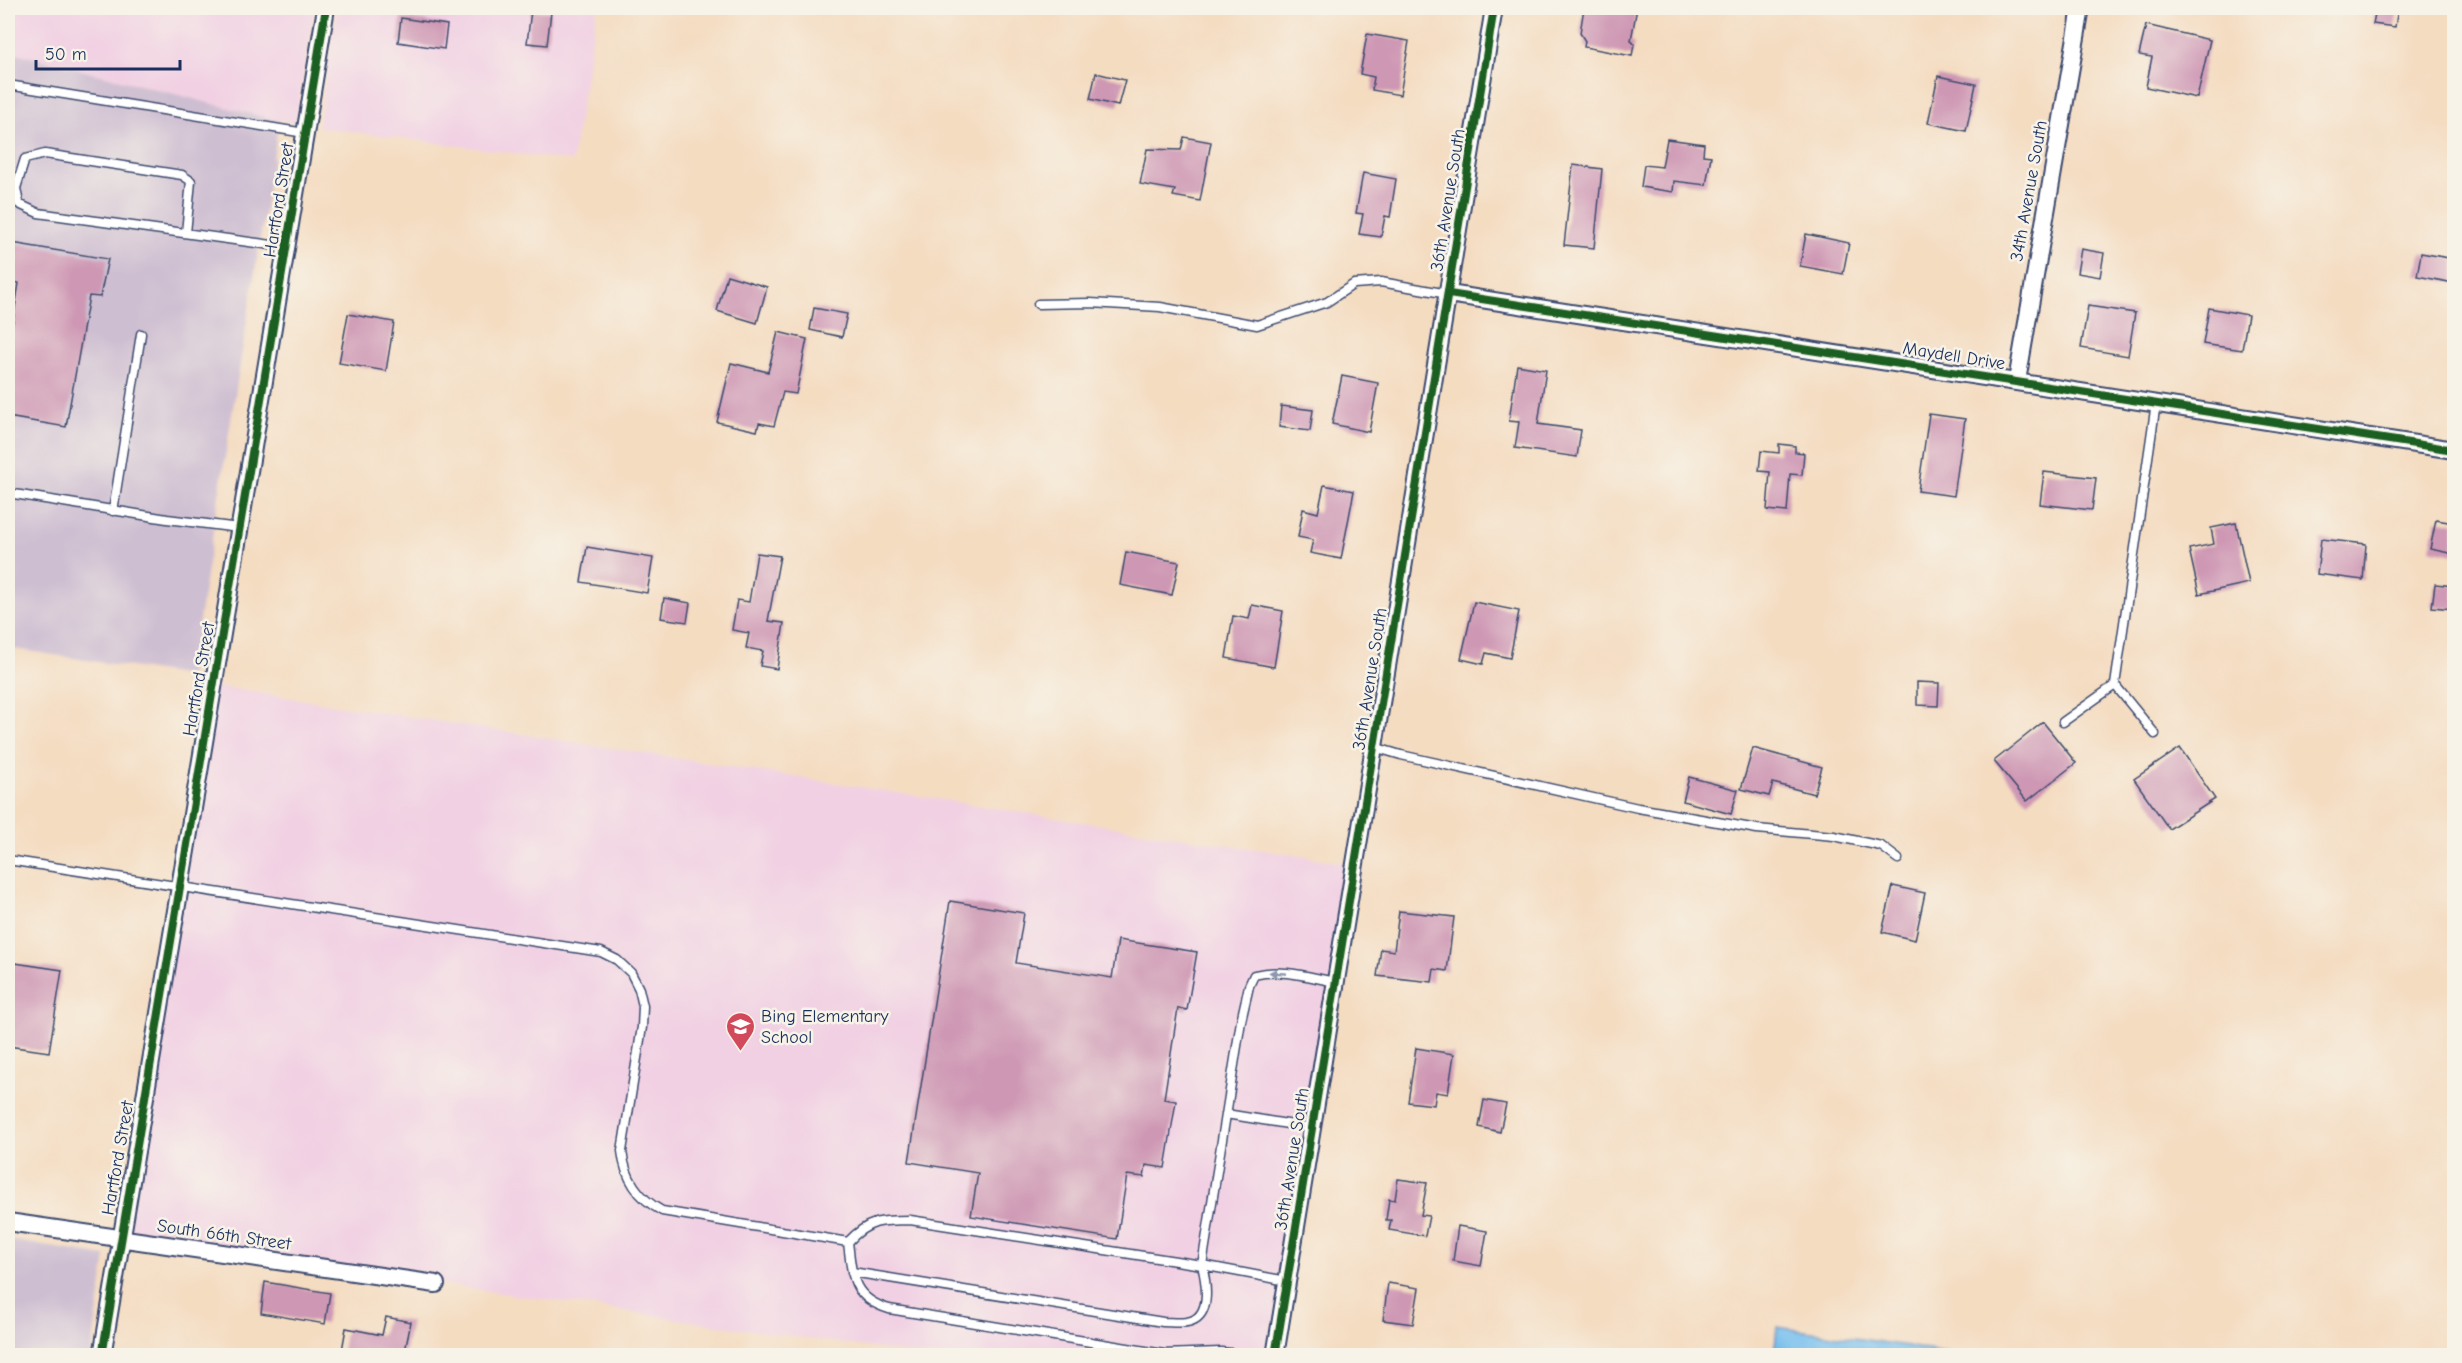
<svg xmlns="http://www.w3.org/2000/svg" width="2462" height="1363" font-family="'Comic Neue',sans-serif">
<rect width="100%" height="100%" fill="#f7f3e8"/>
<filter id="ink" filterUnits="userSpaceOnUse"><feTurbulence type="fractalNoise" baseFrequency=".0167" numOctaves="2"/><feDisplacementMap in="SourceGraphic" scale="12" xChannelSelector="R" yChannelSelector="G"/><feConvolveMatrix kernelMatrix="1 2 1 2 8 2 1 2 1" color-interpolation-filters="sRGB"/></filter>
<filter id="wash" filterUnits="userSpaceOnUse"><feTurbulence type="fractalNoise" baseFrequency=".008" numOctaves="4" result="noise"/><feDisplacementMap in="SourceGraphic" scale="24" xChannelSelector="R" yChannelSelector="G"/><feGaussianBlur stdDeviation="1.35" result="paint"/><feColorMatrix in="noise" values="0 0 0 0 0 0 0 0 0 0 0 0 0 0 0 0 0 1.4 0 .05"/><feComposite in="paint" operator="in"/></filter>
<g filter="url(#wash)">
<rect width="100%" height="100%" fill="#f4dcc1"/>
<path fill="#f1d0e3" d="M8,8H315L296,123L279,121L8,51Z
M337,8H597L572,161L318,127Z
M215,686L1357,865L1277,1355H920L123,1237Z"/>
<path fill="#cebed1" d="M8,51L279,121L190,676L8,648Z
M8,1240L106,1256L91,1355H8Z"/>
<path fill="#75beee" stroke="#4876a6" stroke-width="1.5" d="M1777,1327L1908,1346L1953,1355H1774Z"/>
<g id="blocks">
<path fill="#ce97b4" d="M1584,8H1637L1631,40L1634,44L1632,56L1584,47L1585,41L1580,33Z
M2376,8H2398L2395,27L2373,24Z
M531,10L551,12L547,45L527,43Z
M401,18L447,25L444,49L398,42Z
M2146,25L2210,40L2197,98L2146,87L2152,57L2139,55Z
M1367,34L1409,41L1400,95L1372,90L1374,77L1360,74Z
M1096,73L1125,80L1118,106L1090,99Z
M1938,76L1976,84L1966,131L1928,123Z
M1184,137L1211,142L1200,201L1173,196L1175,190L1140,184L1147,149L1181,150Z
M1667,139L1704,144L1703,155L1711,156L1706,185L1674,181L1673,192L1641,187L1644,165L1662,167Z
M1573,165L1602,169L1594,248L1564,245Z
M1363,173L1396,179L1390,217L1385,216L1381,237L1359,234L1363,214L1356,213Z
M1806,234L1849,243L1843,274L1800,266Z
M12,243L108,259L100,297L89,296L66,427L8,417V351L19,283L8,281Z
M2081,249L2104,253L2100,277L2077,273Z
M2421,253L2454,259V283L2417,276Z
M727,275L767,287L757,323L717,311Z
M2088,306L2135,313L2128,356L2081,348Z
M814,308L847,314L842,337L810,330Z
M2209,308L2248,315L2242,350L2203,344Z
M348,314L394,322L386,371L339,363Z
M778,332L807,339L796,394L783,392L774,426L759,423L757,431L717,422L731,363L768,372Z
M1517,365L1546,370L1538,424L1581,430L1577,457L1515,448L1519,422L1509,421Z
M1342,376L1378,383L1369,432L1332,424Z
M1281,406L1313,410L1310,431L1279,427Z
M1929,414L1965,419L1954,496L1918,491Z
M1779,444L1795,446V452L1804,453L1802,475L1790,474L1787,512L1767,510L1770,472L1759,471L1761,451L1779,453Z
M2044,472L2096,478L2092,510L2040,504Z
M1324,485L1354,491L1341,559L1310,553L1313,540L1298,537L1303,509L1318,513Z
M2436,520L2454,523V554L2430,549Z
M2236,523L2249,583L2199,594L2189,549L2214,544L2211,528Z
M2321,539L2366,544L2363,580L2317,574Z
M587,547L653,558L647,593L581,582Z
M1126,552L1179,562L1172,595L1120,585Z
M757,553L780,556L768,621L784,623L777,669L760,666L763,651L746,648L749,633L732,630L737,600L749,602Z
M2435,584L2454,586V609L2432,607Z
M664,598L690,603L687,622L661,618Z
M1474,602L1519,611L1510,658L1486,653L1483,664L1461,659Z
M1252,605L1283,611L1274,667L1226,658L1233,616L1249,619Z
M1917,682L1939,683L1938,706L1917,705Z
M2043,722L2076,763L2027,801L1994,761Z
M1753,748L1822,767L1814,794L1773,783L1769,796L1741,789Z
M2180,748L2215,799L2169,829L2134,779Z
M1689,777L1738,790L1731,814L1683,801Z
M1893,886L1925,893L1915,940L1882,932Z
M950,901L1024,913L1016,963L1112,978L1118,940L1197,952L1187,1010L1178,1008L1164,1099L1176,1101L1165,1168L1146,1165L1144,1177L1127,1175L1117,1239L971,1216L978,1173L909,1162Z
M1399,911L1454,917L1447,971L1434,969L1432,982L1377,976L1381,949L1394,951Z
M8,962L62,970L49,1052L8,1046Z
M1416,1048L1454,1054L1448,1094L1436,1092L1434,1105L1408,1102Z
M1484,1100L1506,1104L1500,1132L1479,1127Z
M1398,1179L1427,1183L1421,1215L1429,1216L1425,1236L1389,1230L1391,1220H1386L1389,1199L1395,1200Z
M1458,1226L1487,1231L1481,1266L1453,1261Z
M265,1282L330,1293L325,1324L261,1313Z
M1388,1283L1419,1288L1413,1324L1383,1320Z
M386,1317L411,1322L404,1356H341L346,1328L382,1335Z"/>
</g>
</g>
<g filter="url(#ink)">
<use href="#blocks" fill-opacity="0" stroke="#3c496d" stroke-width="1.5"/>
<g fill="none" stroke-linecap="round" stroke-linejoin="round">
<defs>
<path id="lane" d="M8,85L305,133
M186,233L191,181L182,175L45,154L25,159L16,188L19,204L38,213L286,247
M1038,304L1090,303L1160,307L1257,325L1327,302L1354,284L1381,282L1448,294
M8,493L167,519L239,528
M113,511L141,334
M2063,722L2115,685
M2155,734L2115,685L2156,403
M1374,747L1401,755L1638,808L1757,829L1834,836L1881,846L1898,859
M8,860L601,952L617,960L631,973L639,989L643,1006L642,1027L622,1151C625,1179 638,1198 662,1211L848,1242C868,1220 882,1220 910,1220L1202,1265C1206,1281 1212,1314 1191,1321C1183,1324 1171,1322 1163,1322L852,1272
M1226,1114L1312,1128
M848,1242C852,1276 852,1298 889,1309L1164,1354L1221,1352L1256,1356
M1287,1281L1202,1265L1241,1021L1249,986L1254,975C1281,968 1309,977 1336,982"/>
<path id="street" d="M1449,294L2454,450
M2017,381L2081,8
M8,1222L436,1284
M102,1356L326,8
M1275,1356L1494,8"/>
</defs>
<use href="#lane" stroke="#3c496d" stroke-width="11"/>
<use href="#street" stroke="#3c496d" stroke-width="20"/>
<use href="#lane" stroke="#fff" stroke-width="8"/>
<use href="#street" stroke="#fff" stroke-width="16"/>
<defs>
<path id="cycleway" d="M1449,294L2454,450
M102,1356L326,8
M1275,1356L1494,8"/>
</defs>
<use href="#cycleway" stroke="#f7f3e8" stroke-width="11"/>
<use href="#cycleway" stroke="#1b5e20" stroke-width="8"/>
</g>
<defs><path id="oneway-solid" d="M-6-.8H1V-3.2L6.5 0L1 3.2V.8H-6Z" transform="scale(1.5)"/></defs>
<use fill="#8d97ae" href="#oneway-solid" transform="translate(1278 973) rotate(-175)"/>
</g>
<defs>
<symbol id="school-pin" viewBox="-11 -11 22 30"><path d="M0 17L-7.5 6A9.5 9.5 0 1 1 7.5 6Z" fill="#d1495b" stroke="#f7f3e8"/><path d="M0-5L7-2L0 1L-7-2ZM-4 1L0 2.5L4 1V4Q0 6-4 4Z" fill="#fff"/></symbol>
</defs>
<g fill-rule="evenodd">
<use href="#school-pin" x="724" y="1010" width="33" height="45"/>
</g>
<g text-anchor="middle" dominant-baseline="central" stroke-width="5" stroke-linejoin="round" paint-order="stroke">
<g font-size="18" fill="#1b2f5e" stroke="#f7f3e8">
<text transform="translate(2029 191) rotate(-80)">34th Avenue South</text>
<text transform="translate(279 200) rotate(-81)">Hartford Street</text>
<text transform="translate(1448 200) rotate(-81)">36th Avenue South</text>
<text transform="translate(1954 356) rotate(9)">Maydell Drive</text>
<text transform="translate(199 679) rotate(-80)">Hartford Street</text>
<text transform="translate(1370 679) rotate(-81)">36th Avenue South</text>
<text transform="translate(118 1158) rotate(-80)">Hartford Street</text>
<text transform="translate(1292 1159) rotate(-81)">36th Avenue South</text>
<text transform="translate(224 1235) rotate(8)">South 66th Street</text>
</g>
<g font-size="18" fill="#1b2f5e" stroke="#f7f3e8" text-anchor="start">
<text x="761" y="1016">Bing Elementary<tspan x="761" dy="21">School</tspan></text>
</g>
</g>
<rect width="2462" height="1363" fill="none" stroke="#f7f3e8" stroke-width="30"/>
<path d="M36 60v9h144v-9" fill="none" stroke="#1b2f5e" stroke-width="3"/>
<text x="45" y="60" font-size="18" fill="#1b2f5e" stroke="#f7f3e8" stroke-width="4.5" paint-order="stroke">50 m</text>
</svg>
